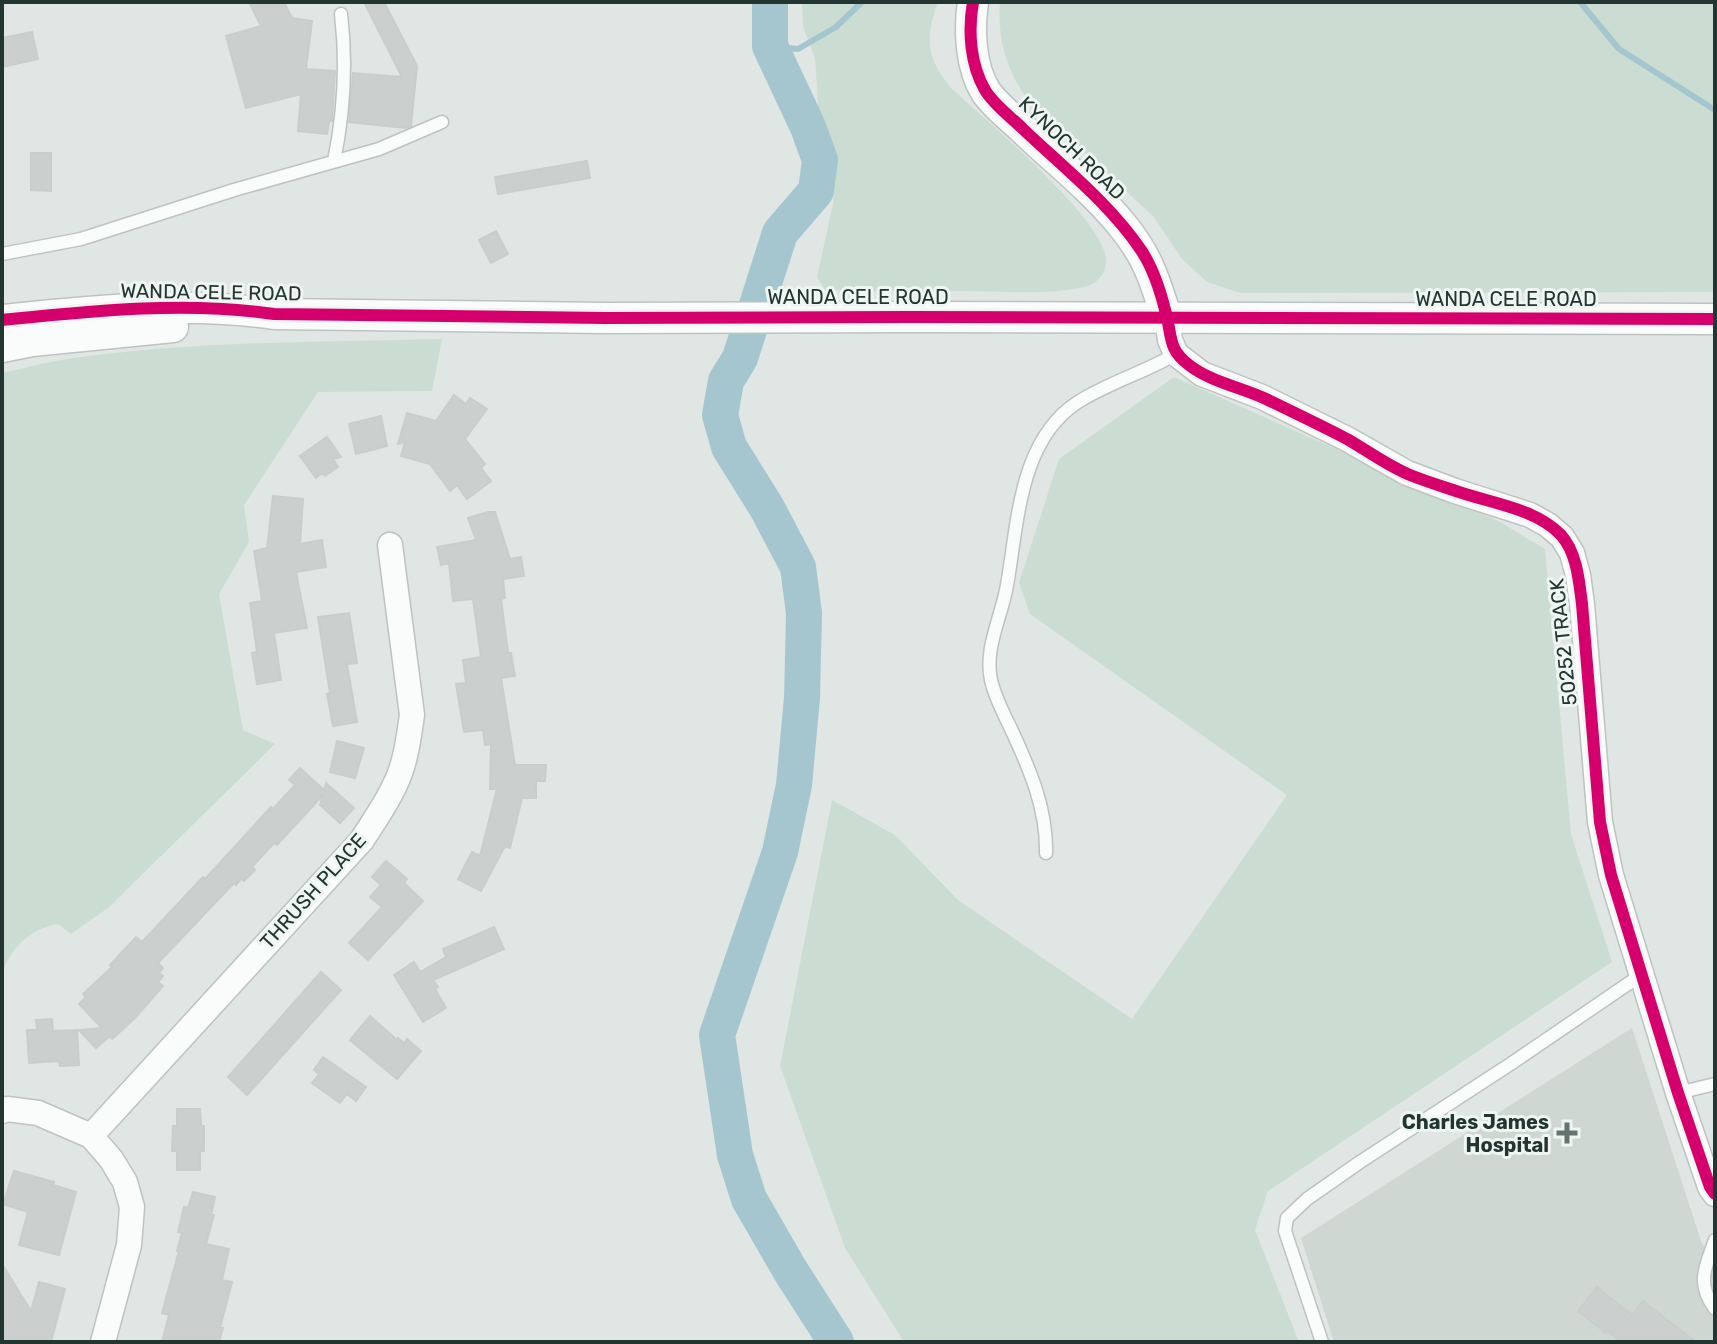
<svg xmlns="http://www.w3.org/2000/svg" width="1717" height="1344" font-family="Rubik,sans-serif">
<rect width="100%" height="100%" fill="#e0e6e3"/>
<path fill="#cfd7d3" d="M1632,1028L1702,1244L1715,1255V1342H1334L1301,1238Z"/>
<path fill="#cbddd2" d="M802,2H938C925,38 926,58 951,88C981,116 1113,226 1106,264C1105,274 1097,283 1088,286C1049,296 1005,291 966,291C919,291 871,293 825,289L817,277L833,204L834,181L819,120L815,58L803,27Z
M1000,2H1715V292L1240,293L1207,282L1182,259L1153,216L1030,103C1007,72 997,40 1000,2Z
M442,339L432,391L318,392L244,505L249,542L219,594L243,730L275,744L108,908L71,934L58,924C31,928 9,949 2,975V373C26,368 50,361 74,358C196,341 320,342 442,339Z
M1174,377L1500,522L1545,549L1571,834L1612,962L1268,1191L1255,1230L1299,1342H904L845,1248L780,1066L832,800L895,835L958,900L1132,1019L1287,795L1030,614L1019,583L1059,459Z"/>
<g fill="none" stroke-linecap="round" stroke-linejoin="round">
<path stroke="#a6c6cf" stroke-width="6" d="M1580,2L1619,49L1715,110
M770,46L798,49L836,27L862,2"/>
<path stroke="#a6c6cf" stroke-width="36" d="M770,2V46L808,127L820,160L816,191L780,233L740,358L726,381L720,415L729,447L767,508L798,567L804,613L802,698L794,785L780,852L717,1035L735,1155L749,1199L790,1270L836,1342"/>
</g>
<path fill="#cbcfce" stroke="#c9cecc" stroke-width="2" d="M249,2H284L292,18L312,21L306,69L335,71L332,121H329L327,134L298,131L301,94L246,108L226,36L261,26Z
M364,2H384L417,66L411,126L406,128L349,122L353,73L402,77Z
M32,32L38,59L2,67V38Z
M31,153H51V191L31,190Z
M587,161L590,178L498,194L495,177Z
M496,231L508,254L491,263L479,240Z
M454,395L466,404L470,398L487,409L465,439L485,464L481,468L491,481L467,499L457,485L450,491L430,464L401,456L405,442L398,444L407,413L436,421Z
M381,416L387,446L356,454L349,424Z
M327,437L341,457L333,459L338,467L325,476L322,473L316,478L300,456Z
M273,496L303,499L300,544L322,540L326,567L296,572L307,628L274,633L281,680L257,684L252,653L257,652L250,603L262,601L254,551L267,548Z
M488,512H495L510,559L521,557L524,576L503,579L505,598L501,599L508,653H511L515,676L501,678L515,765H546L545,781H536V798H522L510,848L505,846L481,891L458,879L472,852L480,856L497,789H490L491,744L485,745L483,730L464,732L456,684L466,683L463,660L481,657L473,599L453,601L449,563L441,565L437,547L476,540L468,518Z
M349,613L357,663L347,664L357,722L333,726L327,694L330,693L318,617Z
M337,741L364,748L355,778L330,772Z
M300,768L324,790L326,783L354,808L340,823L320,805L323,795L277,845L274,843L252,867L255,870L244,881L241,879L236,885L234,883L158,963L163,968L159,973L163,976L158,982L163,986L135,1018L112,1039L110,1036L96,1048L79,1030L102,1028L79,1004L86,997L83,994L112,967L110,965L136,937L142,942L203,877L205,879L271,807L273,809L295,785L289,780Z
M386,861L407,879L404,883L423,901L368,960L349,943L382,907L370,897L381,885L372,877Z
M494,927L504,949L433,980L438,987L435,989L446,1008L423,1022L394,975L414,962L420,972L446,957L443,949Z
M321,972L341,990L247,1095L228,1077Z
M370,1016L397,1040L398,1038L404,1043L407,1039L421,1051L397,1079L350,1040Z
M52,1019L53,1031L77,1030L79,1065L60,1066L59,1061L29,1063L27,1030H37L36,1020Z
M323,1057L366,1087L356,1101L347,1094L340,1103L312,1083L319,1074L314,1070Z
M177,1109H200L201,1126H204V1151H200V1170H177V1151H172L173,1126H177Z
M14,1171L54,1182L53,1185L76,1192L59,1255L19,1245L28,1212L3,1204Z
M193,1192L215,1197L211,1215H214L206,1244L229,1249L222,1280L232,1282L220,1328H223L219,1342H162L169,1315L162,1313L179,1251H177L182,1233L178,1232L184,1207L188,1208Z
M2,1264L31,1311L39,1282L65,1289L51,1342H2Z
M1597,1287L1632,1315L1643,1301L1696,1342H1622L1608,1331L1606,1333L1578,1311Z"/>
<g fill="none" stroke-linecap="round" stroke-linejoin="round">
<defs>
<path id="service" d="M334,161C344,112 347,64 341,14
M2,254L81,239L234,190L379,149L442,122
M1046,853C1047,809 1030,770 1012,731C1004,714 995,698 991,680C984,648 1002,616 1007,585C1018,523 1019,440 1078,402C1108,383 1145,372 1176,354
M1678,1093L1715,1084
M1715,1240C1705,1268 1696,1283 1715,1309
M1322,1342L1285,1231L1287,1218L1307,1199L1360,1162L1512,1063L1641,975"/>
<path id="minor" d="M1167,319L1170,340L1176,354L1202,374L1262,397L1347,439L1407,473L1455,491L1530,515L1548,525L1562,537L1572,553L1578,575L1582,604L1600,822L1611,875L1678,1093L1710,1187L1715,1194
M2,1111L7,1109L38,1113L91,1136L111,1159L125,1182L132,1207L129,1245L103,1342
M91,1136L362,840C376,818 391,797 400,773C407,755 409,735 412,715L390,545"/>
<path id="tertiary" d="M973,2C969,29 970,67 986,92C995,105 1009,116 1021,127C1054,159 1093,189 1122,225C1148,256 1155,281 1167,319
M2,320C92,311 184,301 274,314L605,318L909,317L1715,319
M2,347L32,341L173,327"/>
</defs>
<use href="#service" stroke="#bdc3c0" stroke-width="15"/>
<use href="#minor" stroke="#bdc3c0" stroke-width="27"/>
<use href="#tertiary" stroke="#bdc3c0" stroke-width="33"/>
<use href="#service" stroke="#fafbfb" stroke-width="12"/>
<use href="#minor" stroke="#fafbfb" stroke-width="24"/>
<use href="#tertiary" stroke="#fafbfb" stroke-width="30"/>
<defs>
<path id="cycleway" d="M973,2C968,31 970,64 985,90C994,105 1011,117 1023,129C1064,168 1109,203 1141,250C1153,268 1162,296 1167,318C1172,339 1169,350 1189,365C1211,382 1240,387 1266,399C1293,412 1320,425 1347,439C1368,451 1388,466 1410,475C1425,481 1441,486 1456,491C1490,503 1535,508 1561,535C1577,553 1579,581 1582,604L1600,822L1611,875L1678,1093L1710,1187L1715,1194
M2,320C92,311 184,301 274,314L605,318L909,317L1715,319"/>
</defs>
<use href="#cycleway" stroke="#eef5f2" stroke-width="17"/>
<use href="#cycleway" stroke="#d6006c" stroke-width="12"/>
</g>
<path fill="#64736f" stroke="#eef5f2" stroke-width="3" d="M1563 1121h8v8h8v8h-8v8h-8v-8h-8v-8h8z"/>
<g text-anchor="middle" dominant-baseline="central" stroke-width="6" stroke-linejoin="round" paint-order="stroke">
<g font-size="20" fill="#223531" stroke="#eef5f2">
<text transform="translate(1072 148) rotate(44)">KYNOCH ROAD</text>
<text transform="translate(211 292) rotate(1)">WANDA CELE ROAD</text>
<text x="858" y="297">WANDA CELE ROAD</text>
<text x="1506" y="299">WANDA CELE ROAD</text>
<text transform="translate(1563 642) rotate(-96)">50252 TRACK</text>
<text transform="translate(313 891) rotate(-48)">THRUSH PLACE</text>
</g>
<g font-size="20" font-weight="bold" fill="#223531" stroke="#eef5f2" text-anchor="end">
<text x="1549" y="1122">Charles James<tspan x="1549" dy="23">Hospital</tspan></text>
</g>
</g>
<rect width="1717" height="1344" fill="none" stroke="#223531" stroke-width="8"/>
</svg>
